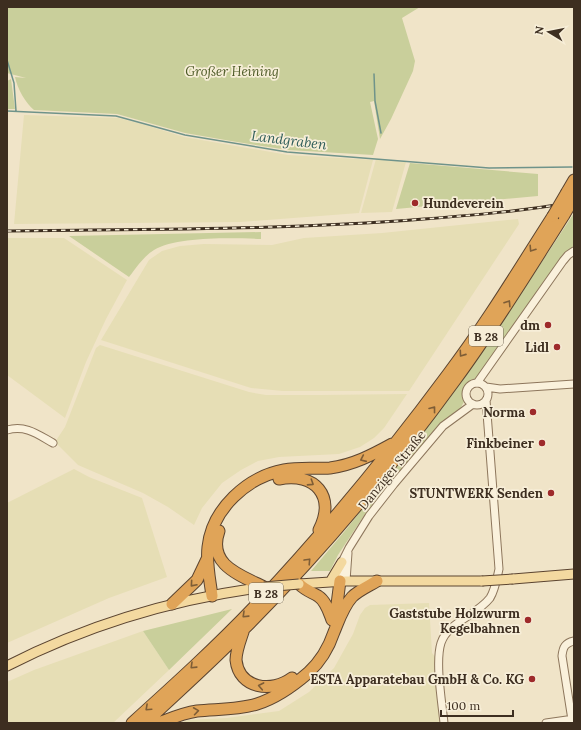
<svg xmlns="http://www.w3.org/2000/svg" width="581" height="730" font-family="Lora,serif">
<rect width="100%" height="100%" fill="#f0e4c8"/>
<path fill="#e6deb5" d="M24,115L118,118L142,124L184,137L288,155L373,160L359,213L241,222L14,224Z
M376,159L406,162L392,212L361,213Z
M518,219L519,224L409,391H283L251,388L101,340L149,260L162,251L180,246L204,244L272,245L304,238L382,233Z
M7,238H64L127,280L106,319L86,362L65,418L7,375Z
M100,345L249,392L266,395H321L407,394L384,428L374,438L360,447L339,454L279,457L258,461L241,470L222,483L202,508L194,525L168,507L143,493L78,465L55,442L65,427L96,348Z
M74,469L89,477L142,498L167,577L109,598L7,643V503Z
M429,603L432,653L437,659L443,723H180L188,720L227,718L279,711L309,692L334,668L353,634L360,615L365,608L370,605Z
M143,631L169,670L113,723H7V682L34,670Z"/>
<path fill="#c9cf9b" d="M7,7H420L402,18L415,61L413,71L391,119L380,139L374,101L370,102L378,139L373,155L288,150L231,141L185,133L117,114L34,110C26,104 17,88 15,77L26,78L7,73Z
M11,79L15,109H7V81Z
M410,163L538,174V196L396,209Z
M574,213V248L476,380L468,384L466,388L467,396L458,413L444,422L391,481L365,514L338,555L330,571H311L344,532L392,472L509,312Z
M261,232V239C234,238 177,236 154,250C143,257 137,267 129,277L69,236Z
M232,609L169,670L143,631Z"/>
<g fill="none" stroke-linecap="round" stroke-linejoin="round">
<path stroke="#6f938a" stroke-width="1.5" d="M7,60L14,83L16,111
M374,74L375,101L381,133
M7,111L116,116L185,135L287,152L489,168L572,167"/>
<defs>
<path id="minor" d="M477,383L563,261L568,255L574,251
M466 394a11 11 0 1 1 22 0a11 11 0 1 1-22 0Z
M486,387L500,389L574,384
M7,430C26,425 37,434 53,443
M340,581L342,562L349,548L369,516L394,484L443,426L473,404
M346,581L348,553
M572,720L562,656C563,647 565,643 574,641
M444,723C442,703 435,662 441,643C448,622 476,616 490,598C495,590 497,578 499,569L486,400
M546,723L574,719"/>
<path id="major" d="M513,579L574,574
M330,582L342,562
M299,584L346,581H482
M7,666C87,625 175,599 264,587"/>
<path id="highway" d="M567,192L574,180
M279,479C315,472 336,496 319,530
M219,531C207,565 240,575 264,587
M299,584C305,590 311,592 318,596C326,601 329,612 332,620
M212,596C210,580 206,563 208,547C212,509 247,477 284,470C299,467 315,469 330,468C353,465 372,455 392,444
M172,604L197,580L207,559
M333,619L336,612L340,581
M243,632C240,641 236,651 236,660C239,689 272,693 292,678
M132,723C174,685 216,647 255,606C324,533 388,455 448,374C486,324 519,269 553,216
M145,723C178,692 212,662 244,629C321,552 392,467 456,379C495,326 529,270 564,215
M159,723C172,718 183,713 197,711C216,709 238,710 257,704C276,698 293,686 308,673C320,662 329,647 334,632C339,620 343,607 352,597C359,590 369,586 377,581"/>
</defs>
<use href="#minor" stroke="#8d765c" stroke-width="9"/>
<use href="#major" stroke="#5b4430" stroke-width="11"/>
<use href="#highway" stroke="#5b4430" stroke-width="13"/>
<use href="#minor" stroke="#faf1dc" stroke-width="7"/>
<use href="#major" stroke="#f3d9a0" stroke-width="9"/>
<use href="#highway" stroke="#e0a458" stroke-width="11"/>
<defs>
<path id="rail" d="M7,231C146,229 285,230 424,219C474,215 524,211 574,202"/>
</defs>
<use href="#rail" stroke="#3d2e20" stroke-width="3"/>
<use href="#rail" stroke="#f7eed8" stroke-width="1.5" stroke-dasharray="4.5" stroke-linecap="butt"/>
<defs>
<path id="major-bridge" d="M482,581L513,579
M264,587L299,584"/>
<path id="highway-bridge" d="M564,215L574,198
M553,216L567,192"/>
</defs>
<use href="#major-bridge" stroke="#5b4430" stroke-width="11" stroke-linecap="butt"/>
<use href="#highway-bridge" stroke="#5b4430" stroke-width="13" stroke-linecap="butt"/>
<use href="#major-bridge" stroke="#f3d9a0" stroke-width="9"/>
<use href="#highway-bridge" stroke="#e0a458" stroke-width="11"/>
</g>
<defs><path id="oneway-chevron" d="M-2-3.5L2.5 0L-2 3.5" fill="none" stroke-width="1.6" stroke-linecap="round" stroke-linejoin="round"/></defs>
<g stroke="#7e5d36">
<use href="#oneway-chevron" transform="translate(532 249) rotate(123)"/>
<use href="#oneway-chevron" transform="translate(508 303) rotate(-57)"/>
<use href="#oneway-chevron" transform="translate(462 354) rotate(125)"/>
<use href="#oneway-chevron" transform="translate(433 409) rotate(-52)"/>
<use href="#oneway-chevron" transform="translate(363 459) rotate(156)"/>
<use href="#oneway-chevron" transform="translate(311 483) rotate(33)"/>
<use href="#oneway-chevron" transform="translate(308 561) rotate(-47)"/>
<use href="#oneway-chevron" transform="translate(193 584) rotate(131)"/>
<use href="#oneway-chevron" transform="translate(245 615) rotate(136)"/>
<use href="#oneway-chevron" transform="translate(193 666) rotate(136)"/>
<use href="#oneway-chevron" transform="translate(261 686) rotate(-169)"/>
<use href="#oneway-chevron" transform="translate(148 708) rotate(137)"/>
<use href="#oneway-chevron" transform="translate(196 711) rotate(-8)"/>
</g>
<g fill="#9e2a2b" stroke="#f7eed8" stroke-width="1.5">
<circle cx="415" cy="203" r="4"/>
<circle cx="548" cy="325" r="4"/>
<circle cx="557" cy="347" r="4"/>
<circle cx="533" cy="412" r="4"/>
<circle cx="542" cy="443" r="4"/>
<circle cx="551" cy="493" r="4"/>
<circle cx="528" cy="620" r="4"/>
<circle cx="532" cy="679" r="4"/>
</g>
<g text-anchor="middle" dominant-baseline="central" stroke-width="3.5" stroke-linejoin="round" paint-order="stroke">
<g fill="#f7eed8" stroke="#756857" stroke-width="1">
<rect x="469" y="326" width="34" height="20" rx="3"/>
<rect x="249" y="583" width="34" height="20" rx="3"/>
</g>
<g font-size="12" font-weight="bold" fill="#3d2e20">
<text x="486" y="336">B 28</text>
<text x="266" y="593">B 28</text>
</g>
<g font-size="13" font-style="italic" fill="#4d5a26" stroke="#f7eed8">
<text x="232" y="71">Großer Heining</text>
</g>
<g font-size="13" font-weight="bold" fill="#3d2e20" stroke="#f7eed8" text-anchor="end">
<text x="423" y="203" text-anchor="start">Hundeverein</text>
<text x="540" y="325">dm</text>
<text x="549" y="347">Lidl</text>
<text x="525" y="412">Norma</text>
<text x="534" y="443">Finkbeiner</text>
<text x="543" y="493">STUNTWERK Senden</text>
<text x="520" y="613">Gaststube Holzwurm<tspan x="520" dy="15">Kegelbahnen</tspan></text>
<text x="524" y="679">ESTA Apparatebau GmbH &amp; Co. KG</text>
</g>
<g font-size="13" fill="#3d2e20" stroke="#f7eed8">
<text transform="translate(392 470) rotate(-51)">Danziger Straße</text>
</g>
<g font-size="14" font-style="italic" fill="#2f5d5a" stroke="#f7eed8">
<text transform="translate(289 140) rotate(7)">Landgraben</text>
</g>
</g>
<rect width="581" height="730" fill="none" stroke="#3d2e20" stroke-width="16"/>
<g transform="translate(549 32) rotate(280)" stroke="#f7eed8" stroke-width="3" paint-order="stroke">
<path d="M0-3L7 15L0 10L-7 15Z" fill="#3d2e20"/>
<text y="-6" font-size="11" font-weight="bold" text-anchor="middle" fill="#3d2e20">N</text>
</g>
<path d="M441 710v6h72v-6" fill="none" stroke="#3d2e20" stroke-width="2"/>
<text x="447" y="710" font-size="12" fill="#3d2e20" stroke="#f7eed8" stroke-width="3" paint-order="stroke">100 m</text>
</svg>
